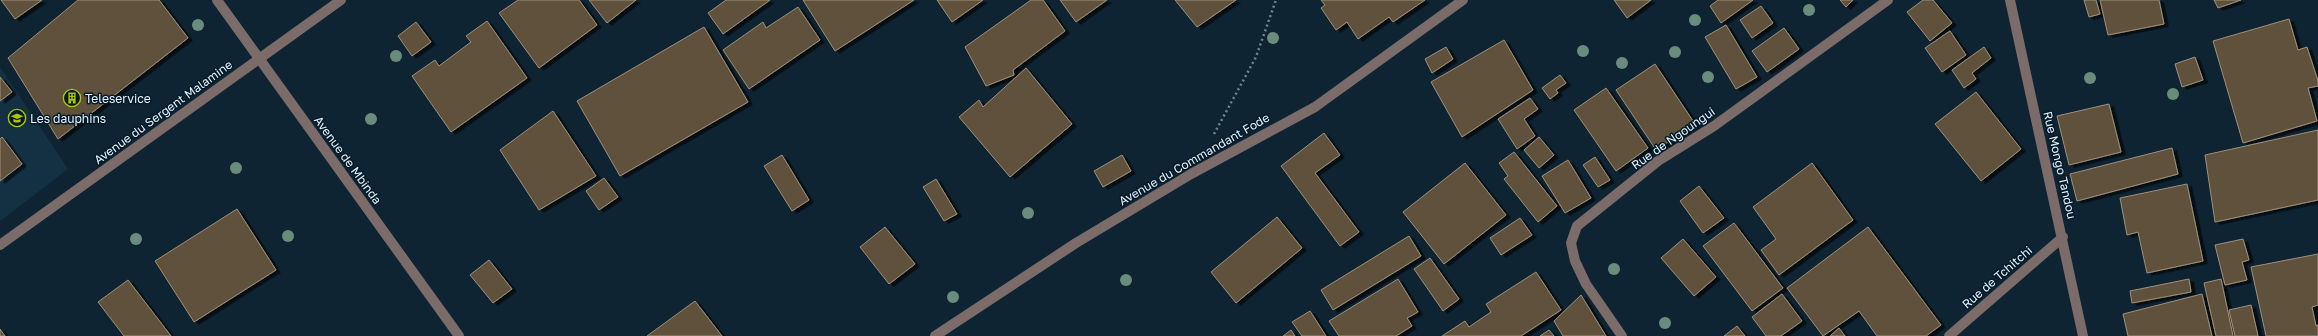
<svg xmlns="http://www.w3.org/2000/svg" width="2318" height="336" font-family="'Golos Text',sans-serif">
<defs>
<filter id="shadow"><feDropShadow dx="4.5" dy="2.5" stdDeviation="0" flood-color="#0009"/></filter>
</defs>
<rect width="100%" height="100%" fill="#0f2433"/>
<path fill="#143144" d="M0,67L68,169L0,221Z"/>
<path fill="#5f513b" stroke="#a09078" filter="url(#shadow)" d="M1,0H42L15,19Z
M78,0H159L188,38L58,139L8,58Z
M518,0H579L597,25L539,68L499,13Z
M589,0H636L607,23Z
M726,0H770L723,34L708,13Z
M803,0H914L835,51Z
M937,0H983L952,22Z
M1031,0H1043L1065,31L1013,70L1014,75L986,86L965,47Z
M1060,0H1107L1076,22Z
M1175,0H1236L1197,27Z
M1321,0H1425L1393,22L1389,17L1358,39L1347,22L1336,30L1321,8L1325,5Z
M1614,0H1651L1627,18Z
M1718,0H1753L1721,23L1710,6Z
M1840,0H1853L1846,7Z
M1923,0H1933L1952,23L1930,41L1907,12Z
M2084,0H2096L2100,14L2089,17Z
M2100,0H2159L2164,24L2108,35Z
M2214,0H2241L2218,8Z
M1761,6L1773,23L1752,38L1740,20Z
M798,7L820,40L749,89L723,50L763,22L766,28Z
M2289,19L2298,50L2307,47L2318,81V86L2308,88L2317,121L2243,143L2213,41Z
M487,21L527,78L451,132L412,76L435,60L439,66L471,42L466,36Z
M416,22L431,42L412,56L398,36Z
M1726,25L1757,77L1736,89L1705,37Z
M704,27L748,102L620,176L577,101Z
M1784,28L1799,49L1767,72L1752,51Z
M1950,31L1966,55L1942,72L1925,48Z
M1504,40L1533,90L1462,137L1431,82Z
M1446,47L1453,59L1432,73L1425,59Z
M1984,47L1991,58L1972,73L1976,79L1964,88L1952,70Z
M2195,57L2203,80L2182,87L2175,64Z
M1655,64L1695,124L1656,150L1616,90Z
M1026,68L1072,124L1010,177L959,117L979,100L983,107Z
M1560,75L1566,83L1556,90L1558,93L1550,99L1542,88Z
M0,77L12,92L0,101Z
M1606,88L1648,148L1616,171L1574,110Z
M1976,92L2021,149L1981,181L1935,124Z
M1530,98L1538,109L1524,119L1535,136L1517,149L1498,119Z
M2109,104L2121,152L2069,165L2057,116Z
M553,111L596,176L539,210L500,150Z
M2318,130V200L2215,222L2205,155Z
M1324,133L1340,155L1315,173L1359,232L1340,246L1281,166Z
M2,137L22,164L0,181V139Z
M1539,137L1554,155L1539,168L1524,150Z
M2172,148L2178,174L2077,201L2070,174Z
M1514,152L1557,206L1538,222L1504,179L1508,176L1499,163Z
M782,155L809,200L792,211L764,166Z
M1122,155L1131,171L1103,187L1094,171Z
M1595,157L1610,180L1598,187L1583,165Z
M1568,160L1591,198L1565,213L1542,176Z
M1465,163L1506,215L1444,264L1403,212Z
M1812,163L1853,220L1779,275L1761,250L1776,239L1753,207Z
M604,178L618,197L599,210L586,191Z
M936,179L957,214L944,221L923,187Z
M2187,184L2203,261L2147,273L2138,232L2127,235L2120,198Z
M1699,186L1724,218L1703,233L1680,201Z
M237,209L276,270L194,322L155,261Z
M1277,217L1302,248L1236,303L1211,272Z
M1520,218L1532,235L1501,255L1490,238Z
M1734,223L1783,288L1752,311L1703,246Z
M885,227L915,264L889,284L860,247Z
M1868,227L1941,325L1926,336H1877L1859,311L1823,336L1787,288Z
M1409,236L1421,256L1333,310L1321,290Z
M1683,239L1716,277L1694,296L1661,258Z
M2243,239L2249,260L2242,262L2247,280L2225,285L2215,245Z
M2318,254V305L2312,307L2316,326L2318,325V336H2266L2251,267Z
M1430,258L1459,299L1443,311L1414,269Z
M489,260L512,289L493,303L470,275Z
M1536,272L1561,310L1521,336H1442L1465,321L1469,327L1491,312L1486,304Z
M1398,279L1418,312L1407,318L1412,326L1396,336H1339L1329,321Z
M2189,279L2191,292L2132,303L2130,291Z
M2221,279L2233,336H2216L2204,283Z
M128,280L171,336H124L98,302Z
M1782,294L1802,321L1781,336H1766L1752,317Z
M2202,294L2212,336H2128L2123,314Z
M1581,295L1606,336H1563L1554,321Z
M695,301L722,336H647Z
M2251,305L2258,336H2235L2229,310Z
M1310,311L1326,336H1302L1292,322Z
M1737,326L1745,336H1724Z
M1839,328L1845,336H1830Z
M0,329L5,336H0Z
M1291,330L1295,336H1283Z
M1549,330L1554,336H1540Z"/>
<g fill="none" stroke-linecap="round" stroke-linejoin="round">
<path stroke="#738491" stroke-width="2.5" stroke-dasharray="2 3" stroke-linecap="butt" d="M1214,134L1256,57L1276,0"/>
<path stroke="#7b6b69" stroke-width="10" d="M2010,0L2083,336
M0,245L341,0
M935,336L1076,243L1191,174L1315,107L1463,0
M1622,336L1586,284L1575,261L1571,243L1577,226L1658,161L1714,126L1888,0
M1949,336L2063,237"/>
<path stroke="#7b6b69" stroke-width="10" d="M217,0L459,336"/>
</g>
<g fill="#698c7c">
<circle cx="1809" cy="10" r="6"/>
<circle cx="1695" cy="20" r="6"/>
<circle cx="198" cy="25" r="6"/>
<circle cx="1273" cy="38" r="6"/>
<circle cx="1583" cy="51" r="6"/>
<circle cx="1675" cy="52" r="6"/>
<circle cx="396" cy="56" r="6"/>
<circle cx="1622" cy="63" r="6"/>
<circle cx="1708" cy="77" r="6"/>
<circle cx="2090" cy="78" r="6"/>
<circle cx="2173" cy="94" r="6"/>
<circle cx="371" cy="119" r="6"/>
<circle cx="236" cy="168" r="6"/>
<circle cx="1028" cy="213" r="6"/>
<circle cx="288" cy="236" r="6"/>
<circle cx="136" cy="239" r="6"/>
<circle cx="1614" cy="269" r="6"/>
<circle cx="1126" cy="280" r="6"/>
<circle cx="953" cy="297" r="6"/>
<circle cx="1665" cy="323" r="6"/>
</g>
<defs>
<symbol id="building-ring" viewBox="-11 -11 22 22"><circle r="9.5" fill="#051b29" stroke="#b0c503" stroke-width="1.5"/><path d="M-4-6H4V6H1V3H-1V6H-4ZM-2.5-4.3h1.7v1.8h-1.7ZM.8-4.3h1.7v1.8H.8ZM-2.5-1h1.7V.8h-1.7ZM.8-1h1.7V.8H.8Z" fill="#b0c503"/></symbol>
<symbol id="school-ring" viewBox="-11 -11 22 22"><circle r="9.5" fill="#051b29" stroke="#b0c503" stroke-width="1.5"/><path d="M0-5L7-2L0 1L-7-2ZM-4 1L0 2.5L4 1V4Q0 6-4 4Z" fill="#b0c503"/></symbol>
</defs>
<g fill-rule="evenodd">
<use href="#building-ring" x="62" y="88" width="20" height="20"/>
<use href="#school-ring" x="7" y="108" width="20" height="20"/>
</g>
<g text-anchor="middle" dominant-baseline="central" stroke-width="3" stroke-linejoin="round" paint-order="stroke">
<g font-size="12" fill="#e7f4fe" stroke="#051b29" text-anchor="start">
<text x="85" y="98">Teleservice</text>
<text x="30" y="118">Les dauphins</text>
</g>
<g font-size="12" fill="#e7f4fe" stroke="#051b29">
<text transform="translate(163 112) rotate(-36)">Avenue du Sergent Malamine</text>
<text transform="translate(1673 138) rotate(-35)">Rue de Ngoungui</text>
<text transform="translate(1194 159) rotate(-30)">Avenue du Commandant Fode</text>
<text transform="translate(348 160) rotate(54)">Avenue de Mbinda</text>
<text transform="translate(2060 165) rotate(77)">Rue Mongo Tandou</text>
<text transform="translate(1997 277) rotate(-41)">Rue de Tchitchi</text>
</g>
</g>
</svg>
